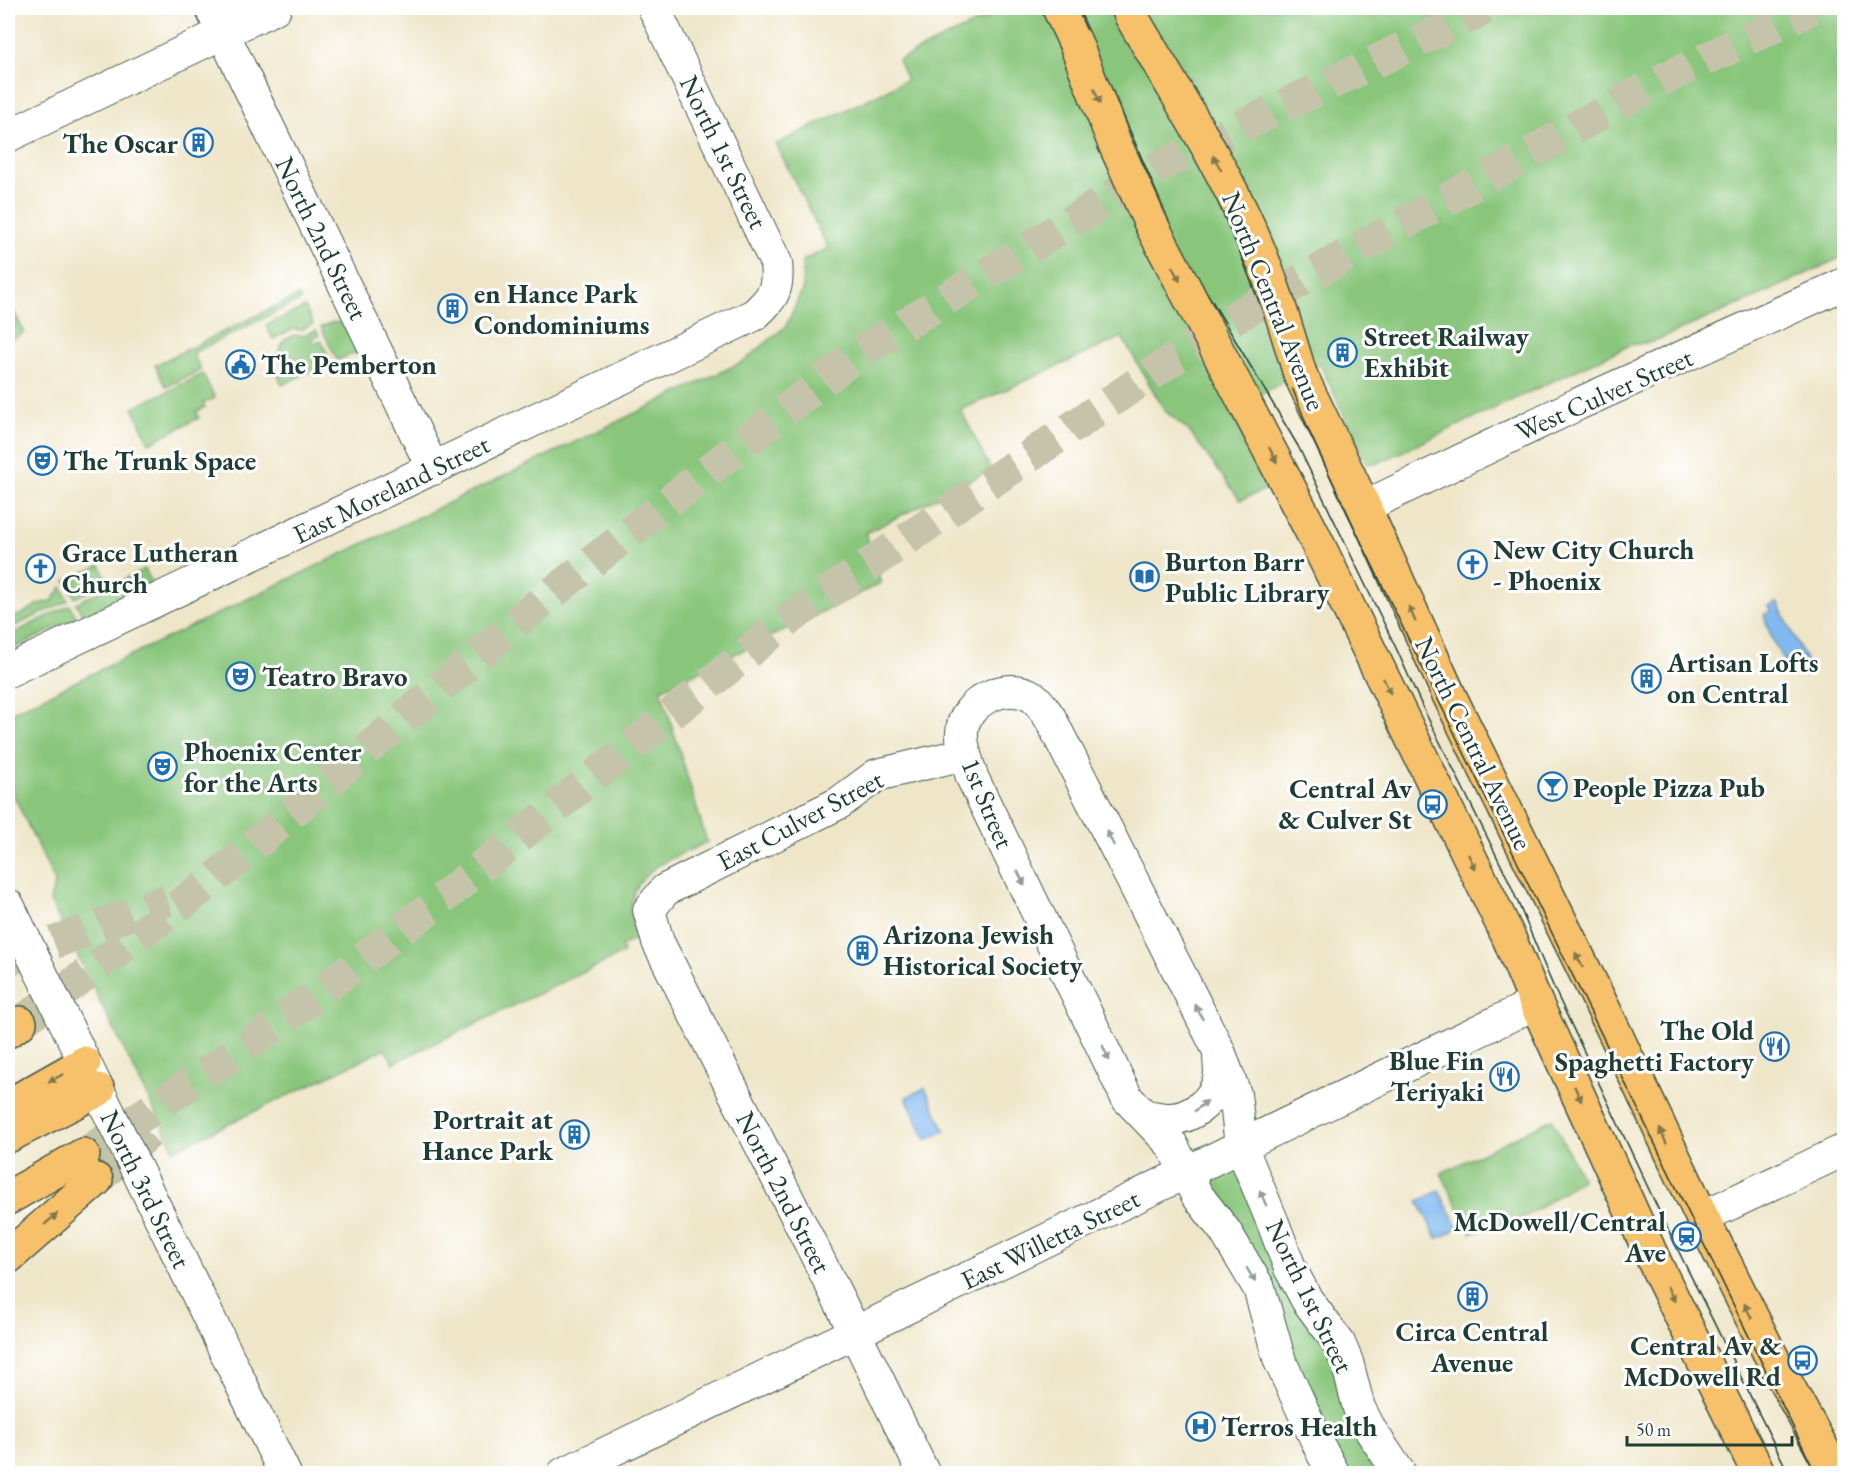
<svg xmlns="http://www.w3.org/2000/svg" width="1852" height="1481" font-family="'EB Garamond',serif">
<rect width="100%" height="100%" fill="#fff"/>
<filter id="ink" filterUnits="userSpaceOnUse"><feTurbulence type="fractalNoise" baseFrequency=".0167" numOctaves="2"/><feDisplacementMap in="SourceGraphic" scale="12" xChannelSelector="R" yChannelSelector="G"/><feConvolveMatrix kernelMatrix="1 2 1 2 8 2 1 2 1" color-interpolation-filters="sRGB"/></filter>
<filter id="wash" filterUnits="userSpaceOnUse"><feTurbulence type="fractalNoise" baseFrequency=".008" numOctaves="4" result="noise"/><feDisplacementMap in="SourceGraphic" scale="24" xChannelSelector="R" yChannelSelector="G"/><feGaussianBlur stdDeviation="1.35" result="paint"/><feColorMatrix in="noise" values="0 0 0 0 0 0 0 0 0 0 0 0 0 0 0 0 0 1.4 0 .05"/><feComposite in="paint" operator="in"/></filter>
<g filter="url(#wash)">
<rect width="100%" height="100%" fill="#efe6c9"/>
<path fill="#89c67c" stroke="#548258" stroke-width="1.5" d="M1007,8H1844V256L1750,300L1652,342L1630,345L1378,463L1367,464L1320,364L1230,409L1269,488L1240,500L1189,431L1165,411L1122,337L961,410L991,470L866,533L881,583L661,690L707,842C692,850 663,860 652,870C629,889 624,914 638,938L621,946L624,953L393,1063L385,1049L174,1150L50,901L55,882L8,783V714L744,361L786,326L803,288L802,261L828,248L776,144L907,80L898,60Z
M299,295L301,300L193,353L201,370L166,387L155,365Z
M8,298L24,333L8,341Z
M305,307L313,324L301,330L294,329L273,339L266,325Z
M345,320L360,351L337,360L321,327L333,322L339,323Z
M316,330L319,335L311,339L314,344L321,341L331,361L282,385L278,376L287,372L278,353L284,340L295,335L302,336Z
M203,374L215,398L203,403L205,407L196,412L199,418L149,443L133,408Z
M100,565L108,582L75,598L66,581Z
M145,569L152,583L83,616L76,603Z
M62,587L68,601L15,626L12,625L8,617L20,615L39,604L52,601Z
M70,605L77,618L8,651V636Z
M1552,1119L1582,1179L1528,1215L1516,1221L1471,1233L1441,1173Z
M1235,1168L1392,1473H1347L1209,1190V1182L1216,1176Z"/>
<path fill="#80b9f0" stroke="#507b92" stroke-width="1.5" d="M1777,602L1812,672L1804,676L1799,665L1791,669C1777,653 1770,635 1764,615L1772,611L1769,606Z
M925,1088L945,1131L926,1140L906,1097Z
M1439,1191L1458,1228L1437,1239L1418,1201Z"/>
</g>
<g filter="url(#ink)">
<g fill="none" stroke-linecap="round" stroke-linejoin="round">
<path stroke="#c5c4ab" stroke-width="33" stroke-dasharray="33 16" stroke-linecap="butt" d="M8,960L167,900
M20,1023L208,884L541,602L856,355L1164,164L1486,8
M83,1155L254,1041L433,906L793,616L1237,316L1658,82L1812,8
M96,1180L149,1133"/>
<defs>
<path id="minor" d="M211,8L433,469
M8,136L275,8
M1364,507L1578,404L1844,284
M8,671L754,315C773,298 779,290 776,263L654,8
M8,905L285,1474
M1146,1116C1154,1117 1162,1119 1170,1119C1192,1118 1214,1101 1219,1079C1221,1072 1219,1063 1219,1055
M1702,1217L1844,1150
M563,1474L1536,1003
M924,1474L840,1302L658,942L649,910L665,890L839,803L877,775L965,754
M1334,1474L1322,1452L1280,1361L1259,1288L1225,1231L1197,1195L1172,1145L1127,1098L972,777C968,763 961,747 962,732C963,702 1007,680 1033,697C1040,702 1045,711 1050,718L1219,1051L1235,1094L1241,1146L1273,1223L1290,1268L1307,1300L1339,1343L1347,1362L1359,1408L1371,1431L1400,1474"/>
<path id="major" d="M1059,8L1075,42
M1300,374L1364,507L1450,697L1607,1016L1702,1217L1768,1350L1836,1474
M1245,403L1311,530L1509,938L1536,1003L1656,1265L1759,1474"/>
<path id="highway" d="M8,1031L20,1023
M8,1106L84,1063
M8,1136L98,1090
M8,1198L83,1155
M8,1257L96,1180"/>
</defs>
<use href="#minor" stroke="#3e564a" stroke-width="34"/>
<use href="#major" stroke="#3e564a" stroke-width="36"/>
<use href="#highway" stroke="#3e564a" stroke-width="36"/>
<use href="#minor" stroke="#fff" stroke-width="32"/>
<use href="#major" stroke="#f7c06b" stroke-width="33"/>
<use href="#highway" stroke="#f7c06b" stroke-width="33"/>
<path stroke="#1f3d34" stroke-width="1.5" d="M1077,8L1171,226L1193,269L1298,446L1396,648L1423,708L1508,879L1554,988L1669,1232L1789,1474
M1108,8L1205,173L1240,253L1309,431L1347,513L1816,1474"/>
<defs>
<path id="major-bridge" d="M1130,14C1173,88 1220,161 1254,239C1273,283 1286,328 1300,374
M1075,42L1114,142L1152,226L1245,403"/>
</defs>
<use href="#major-bridge" stroke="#3e564a" stroke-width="36" stroke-linecap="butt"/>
<use href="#major-bridge" stroke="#f7c06b" stroke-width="33"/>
</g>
<defs><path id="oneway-solid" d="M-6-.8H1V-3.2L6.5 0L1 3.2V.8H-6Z" transform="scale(1.5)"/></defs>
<g fill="#80784d">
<use href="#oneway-solid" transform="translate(1097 96) rotate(69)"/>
<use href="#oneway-solid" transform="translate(1217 163) rotate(-119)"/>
<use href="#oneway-solid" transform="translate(1176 274) rotate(62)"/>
<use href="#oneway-solid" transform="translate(1273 455) rotate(63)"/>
<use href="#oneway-solid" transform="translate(1412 614) rotate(-114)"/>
<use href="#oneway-solid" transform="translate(1387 686) rotate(64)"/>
<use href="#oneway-solid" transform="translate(1472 862) rotate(64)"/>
<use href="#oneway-solid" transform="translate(1579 960) rotate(-116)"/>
<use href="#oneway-solid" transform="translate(56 1078) rotate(152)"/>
<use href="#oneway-solid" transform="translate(1578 1094) rotate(65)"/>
<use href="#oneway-solid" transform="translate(1663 1136) rotate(-115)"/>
<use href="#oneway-solid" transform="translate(51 1219) rotate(-41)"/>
<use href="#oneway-solid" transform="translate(1671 1294) rotate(64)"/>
<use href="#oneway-solid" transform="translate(1748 1311) rotate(-116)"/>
</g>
<g fill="#8f9e9a">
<use href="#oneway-solid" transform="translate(1110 838) rotate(-117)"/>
<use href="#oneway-solid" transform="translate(1021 878) rotate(64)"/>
<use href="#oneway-solid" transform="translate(1199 1012) rotate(-117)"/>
<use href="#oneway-solid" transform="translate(1106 1053) rotate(65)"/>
<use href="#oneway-solid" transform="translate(1201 1106) rotate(-39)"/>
<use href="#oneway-solid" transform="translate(1263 1198) rotate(-113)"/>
<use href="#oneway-solid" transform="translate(1251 1275) rotate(59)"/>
</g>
</g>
<defs>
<symbol id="building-ring" viewBox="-11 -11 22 22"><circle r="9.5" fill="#fff" stroke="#1f6fb2" stroke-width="1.5"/><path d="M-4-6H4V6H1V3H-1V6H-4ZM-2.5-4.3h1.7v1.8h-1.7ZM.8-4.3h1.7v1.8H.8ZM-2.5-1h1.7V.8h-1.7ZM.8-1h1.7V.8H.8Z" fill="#1f6fb2"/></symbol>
<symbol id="civic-ring" viewBox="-11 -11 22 22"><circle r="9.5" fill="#fff" stroke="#1f6fb2" stroke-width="1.5"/><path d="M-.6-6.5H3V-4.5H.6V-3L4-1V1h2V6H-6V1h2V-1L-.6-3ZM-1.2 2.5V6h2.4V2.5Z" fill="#1f6fb2"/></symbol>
<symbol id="theatre-ring" viewBox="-11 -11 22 22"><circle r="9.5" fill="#fff" stroke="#1f6fb2" stroke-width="1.5"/><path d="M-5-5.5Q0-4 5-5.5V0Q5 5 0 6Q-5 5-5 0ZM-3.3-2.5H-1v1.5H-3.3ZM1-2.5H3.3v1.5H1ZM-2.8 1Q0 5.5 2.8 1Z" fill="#1f6fb2"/></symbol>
<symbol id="church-ring" viewBox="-11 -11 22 22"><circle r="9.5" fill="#fff" stroke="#1f6fb2" stroke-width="1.5"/><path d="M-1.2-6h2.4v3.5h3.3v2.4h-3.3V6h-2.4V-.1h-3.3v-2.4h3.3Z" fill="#1f6fb2"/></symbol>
<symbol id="library-ring" viewBox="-11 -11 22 22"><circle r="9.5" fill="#fff" stroke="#1f6fb2" stroke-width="1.5"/><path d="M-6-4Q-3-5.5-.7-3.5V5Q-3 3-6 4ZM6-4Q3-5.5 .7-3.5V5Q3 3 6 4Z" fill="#1f6fb2"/></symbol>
<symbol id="bar-ring" viewBox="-11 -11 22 22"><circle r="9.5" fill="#fff" stroke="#1f6fb2" stroke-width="1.5"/><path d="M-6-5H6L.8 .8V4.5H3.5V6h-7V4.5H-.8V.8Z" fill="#1f6fb2"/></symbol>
<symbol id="bus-ring" viewBox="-11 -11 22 22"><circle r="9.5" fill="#fff" stroke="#1f6fb2" stroke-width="1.5"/><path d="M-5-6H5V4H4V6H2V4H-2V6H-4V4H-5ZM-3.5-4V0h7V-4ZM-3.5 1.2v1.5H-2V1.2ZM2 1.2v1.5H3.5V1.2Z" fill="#1f6fb2"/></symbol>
<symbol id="restaurant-ring" viewBox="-11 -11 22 22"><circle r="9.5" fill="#fff" stroke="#1f6fb2" stroke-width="1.5"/><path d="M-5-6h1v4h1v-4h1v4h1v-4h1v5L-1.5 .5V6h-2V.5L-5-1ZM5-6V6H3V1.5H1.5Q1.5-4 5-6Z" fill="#1f6fb2"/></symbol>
<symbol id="station-ring" viewBox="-11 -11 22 22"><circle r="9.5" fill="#fff" stroke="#1f6fb2" stroke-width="1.5"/><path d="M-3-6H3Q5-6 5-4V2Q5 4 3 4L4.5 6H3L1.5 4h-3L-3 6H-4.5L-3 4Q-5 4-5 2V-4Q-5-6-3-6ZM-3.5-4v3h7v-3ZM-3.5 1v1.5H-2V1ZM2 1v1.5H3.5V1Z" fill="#1f6fb2"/></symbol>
<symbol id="hospital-ring" viewBox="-11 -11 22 22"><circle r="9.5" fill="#fff" stroke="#1f6fb2" stroke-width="1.5"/><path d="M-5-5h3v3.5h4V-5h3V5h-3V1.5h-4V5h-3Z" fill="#1f6fb2"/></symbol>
</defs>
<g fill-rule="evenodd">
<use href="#building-ring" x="182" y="126" width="33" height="33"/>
<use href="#building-ring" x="436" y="292" width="33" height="33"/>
<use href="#building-ring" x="1326" y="336" width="33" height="33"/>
<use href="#civic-ring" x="224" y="348" width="33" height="33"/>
<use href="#theatre-ring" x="26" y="444" width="33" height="33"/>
<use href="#church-ring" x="1456" y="548" width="33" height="33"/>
<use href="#church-ring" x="24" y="552" width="33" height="33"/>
<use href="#library-ring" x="1128" y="560" width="33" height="33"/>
<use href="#theatre-ring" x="224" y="660" width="33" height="33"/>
<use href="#building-ring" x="1630" y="662" width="33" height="33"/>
<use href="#theatre-ring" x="146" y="750" width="33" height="33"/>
<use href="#bar-ring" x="1536" y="770" width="33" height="33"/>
<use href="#bus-ring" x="1416" y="788" width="33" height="33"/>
<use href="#building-ring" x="846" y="934" width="33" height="33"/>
<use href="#restaurant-ring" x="1758" y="1030" width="33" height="33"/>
<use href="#restaurant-ring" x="1488" y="1060" width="33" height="33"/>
<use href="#building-ring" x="558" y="1118" width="33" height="33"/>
<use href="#station-ring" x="1670" y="1220" width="33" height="33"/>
<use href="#building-ring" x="1456" y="1280" width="33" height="33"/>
<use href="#bus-ring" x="1786" y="1344" width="33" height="33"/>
<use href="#hospital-ring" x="1184" y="1410" width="33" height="33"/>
</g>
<g text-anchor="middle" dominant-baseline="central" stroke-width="6" stroke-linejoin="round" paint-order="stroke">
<g font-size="27" font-weight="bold" fill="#1f3d34" stroke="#fff" text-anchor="start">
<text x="178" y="143" text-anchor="end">The Oscar</text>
<text x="474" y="293">en Hance Park<tspan x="474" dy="31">Condominiums</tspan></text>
<text x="1364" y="336">Street Railway<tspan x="1364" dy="31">Exhibit</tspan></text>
<text x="261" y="364">The Pemberton</text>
<text x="63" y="460">The Trunk Space</text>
<text x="1493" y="549">New City Church<tspan x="1493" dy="31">- Phoenix</tspan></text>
<text x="62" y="552">Grace Lutheran<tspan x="62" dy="31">Church</tspan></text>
<text x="1165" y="561">Burton Barr<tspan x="1165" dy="31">Public Library</tspan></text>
<text x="1667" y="662">Artisan Lofts<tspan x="1667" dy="31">on Central</tspan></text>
<text x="262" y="676">Teatro Bravo</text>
<text x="184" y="751">Phoenix Center<tspan x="184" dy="31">for the Arts</tspan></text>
<text x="1573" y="787">People Pizza Pub</text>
<text x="1412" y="788" text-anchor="end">Central Av<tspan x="1412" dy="31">&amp; Culver St</tspan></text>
<text x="883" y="934">Arizona Jewish<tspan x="883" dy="31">Historical Society</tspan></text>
<text x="1754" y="1030" text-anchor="end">The Old<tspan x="1754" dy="31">Spaghetti Factory</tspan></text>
<text x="1484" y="1060" text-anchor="end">Blue Fin<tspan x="1484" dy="31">Teriyaki</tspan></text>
<text x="553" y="1119" text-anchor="end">Portrait at<tspan x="553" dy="31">Hance Park</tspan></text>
<text x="1666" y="1221" text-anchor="end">McDowell/Central<tspan x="1666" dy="31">Ave</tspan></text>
<text x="1472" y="1331" text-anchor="middle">Circa Central<tspan x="1472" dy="31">Avenue</tspan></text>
<text x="1781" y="1345" text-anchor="end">Central Av &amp;<tspan x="1781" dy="31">McDowell Rd</tspan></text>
<text x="1221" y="1426">Terros Health</text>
</g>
<g font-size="27" fill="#1f3d34" stroke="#fff">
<text transform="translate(724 152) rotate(64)">North 1st Street</text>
<text transform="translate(322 238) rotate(64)">North 2nd Street</text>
<text transform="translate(1274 301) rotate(68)">North Central Avenue</text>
<text transform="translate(1604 394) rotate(-24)">West Culver Street</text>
<text transform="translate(391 489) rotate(-26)">East Moreland Street</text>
<text transform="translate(1474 743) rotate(64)">North Central Avenue</text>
<text transform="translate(988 803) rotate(67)">1st Street</text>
<text transform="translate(800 820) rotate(-28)">East Culver Street</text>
<text transform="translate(146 1189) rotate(64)">North 3rd Street</text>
<text transform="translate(784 1192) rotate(63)">North 2nd Street</text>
<text transform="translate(1050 1239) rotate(-26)">East Willetta Street</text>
<text transform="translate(1310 1296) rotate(64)">North 1st Street</text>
</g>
</g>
<rect width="1852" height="1481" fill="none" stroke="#fff" stroke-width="30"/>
<path d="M1627 1436v9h165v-9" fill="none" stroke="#1f3d34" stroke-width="3"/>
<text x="1636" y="1436" font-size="18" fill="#1f3d34" stroke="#ffffff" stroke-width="4.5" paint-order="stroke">50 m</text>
</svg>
